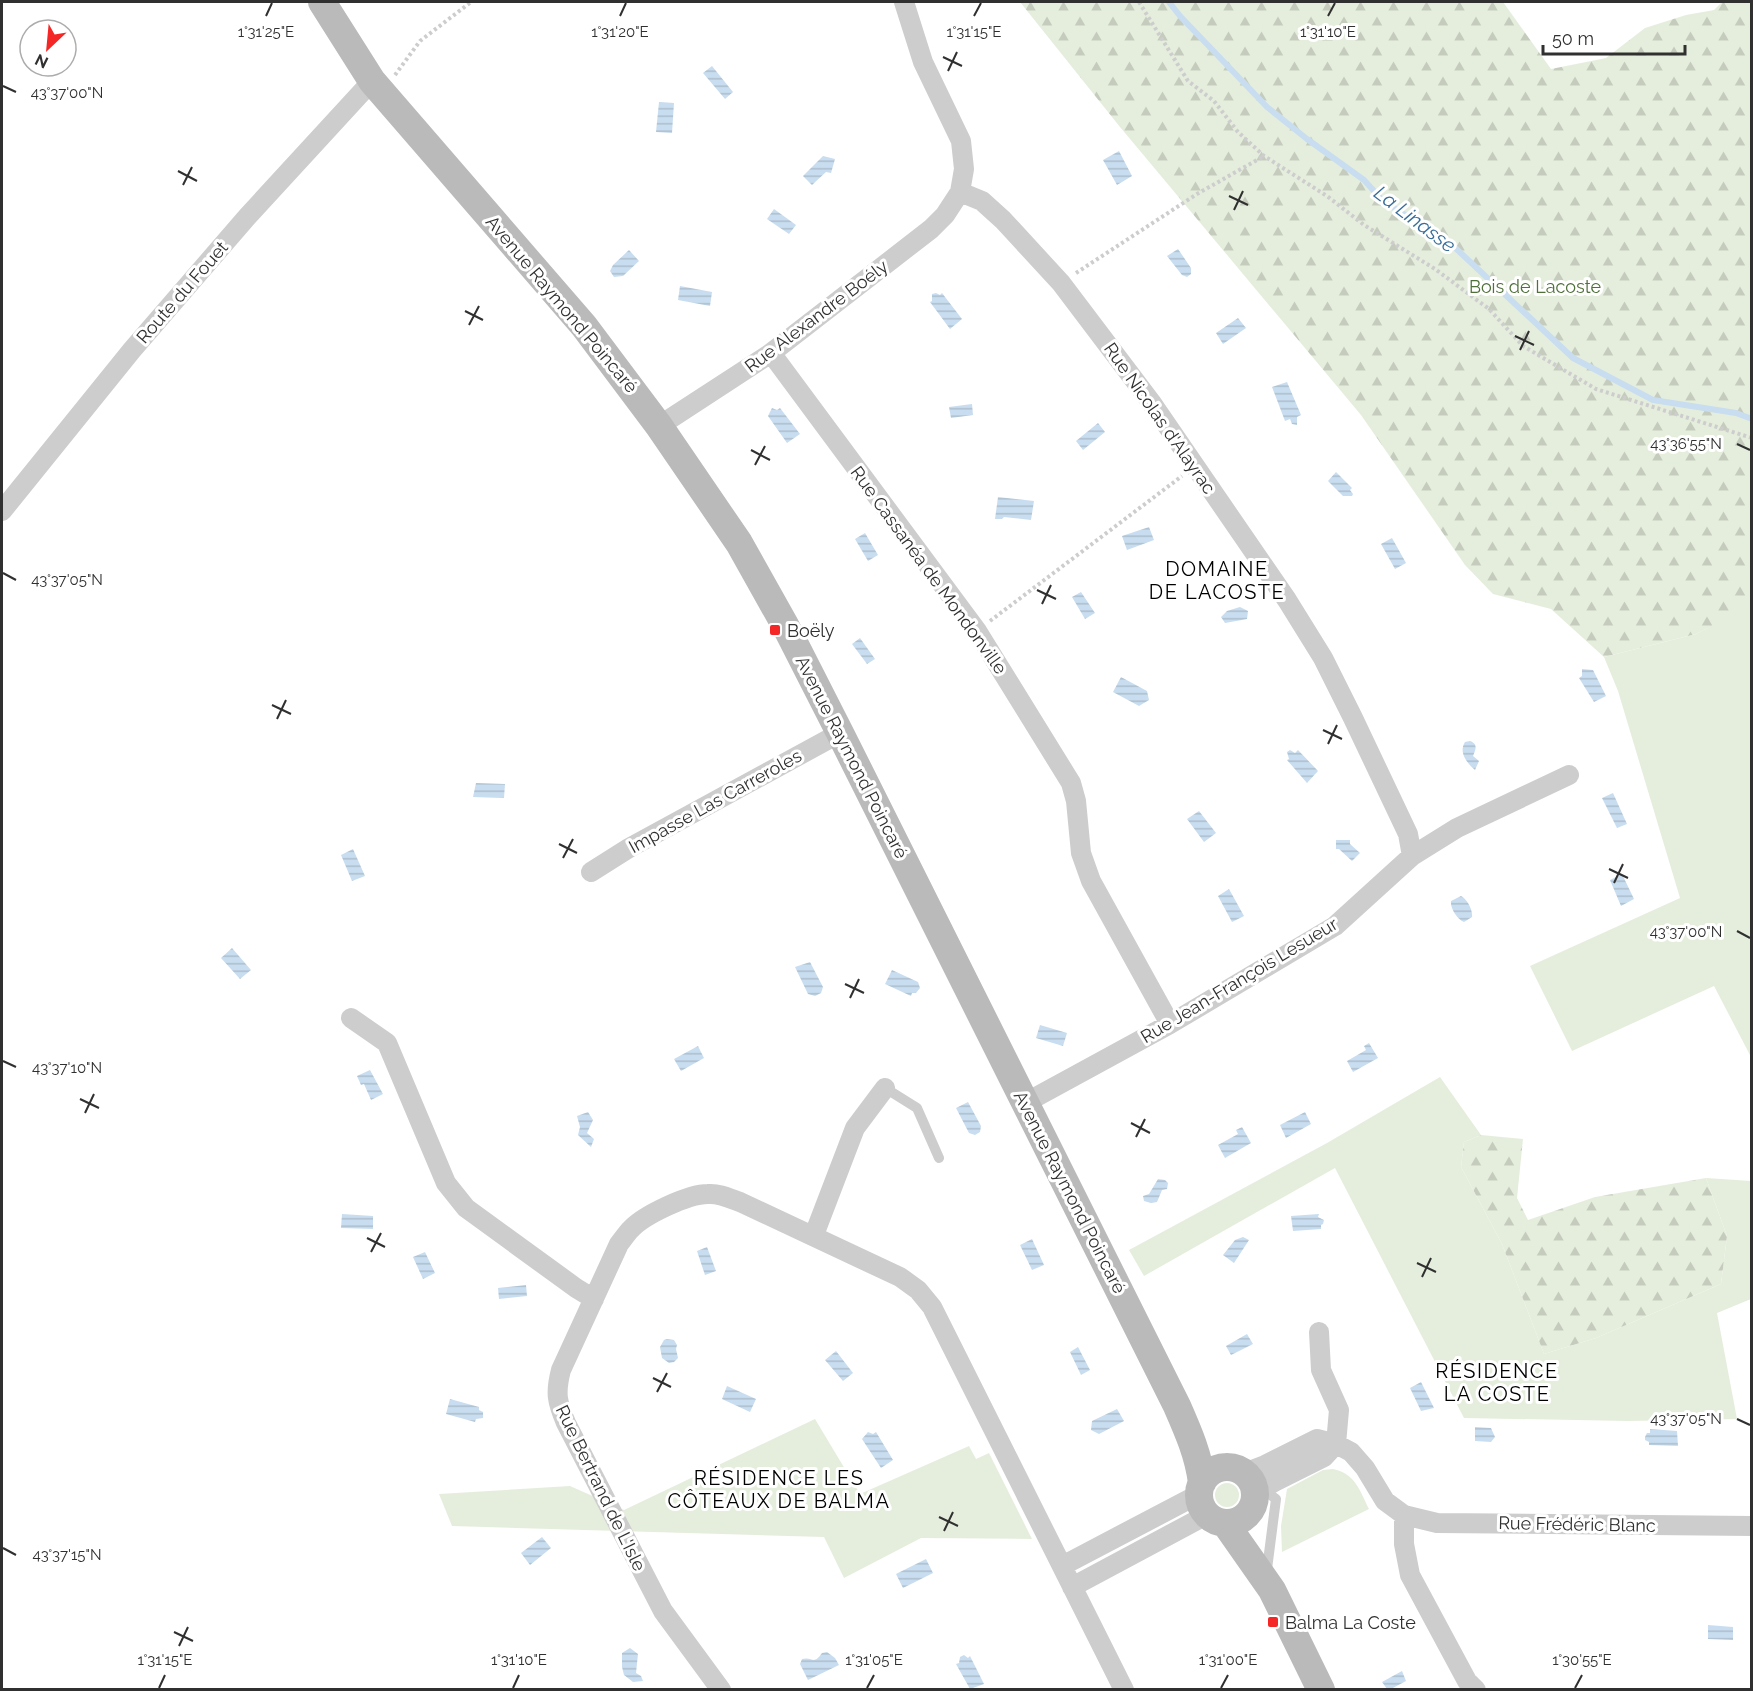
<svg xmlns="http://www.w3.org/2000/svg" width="1753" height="1691" font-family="Raleway,sans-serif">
<defs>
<pattern id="forest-firs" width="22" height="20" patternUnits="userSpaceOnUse" patternTransform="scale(1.5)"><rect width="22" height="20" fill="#e5eedd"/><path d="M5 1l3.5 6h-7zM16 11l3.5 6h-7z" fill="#c5ccbe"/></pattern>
<pattern id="water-rules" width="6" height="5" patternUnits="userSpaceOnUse" patternTransform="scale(1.5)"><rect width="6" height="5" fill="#c8ddef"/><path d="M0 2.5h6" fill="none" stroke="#acbecd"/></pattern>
</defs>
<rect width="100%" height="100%" fill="#fff"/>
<path fill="#e5eedd" d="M1735,614L1751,615V1057L1714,986L1572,1051L1530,966L1680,898L1618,691L1604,657L1696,634Z
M1440,1077L1481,1135L1464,1142L1461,1167L1502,1244L1544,1354L1596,1338L1721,1284L1727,1236L1706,1178L1751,1181V1299L1717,1313L1737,1419L1628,1421L1464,1418L1335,1168L1144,1276L1129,1250L1327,1143Z
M815,1419L860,1494L969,1446L976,1459L989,1453L1032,1539L921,1538L844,1578L824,1537L452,1526L439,1494L570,1486L624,1510Z
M1333,1469C1355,1473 1360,1491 1369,1509L1282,1552L1281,1526L1287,1489L1323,1470Z
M1215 1495a12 12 0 1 1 24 0a12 12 0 1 1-24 0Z"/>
<path fill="url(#forest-firs)" d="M1020,2H1503L1551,69L1606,58L1645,28L1686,15L1714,10L1722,2H1751V615H1735L1696,634L1604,657L1551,609L1493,594L1465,565L1361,415L1120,127Z
M1481,1135L1523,1139L1517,1198L1528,1220L1595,1197L1706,1178L1727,1236L1721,1284L1596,1338L1544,1354L1502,1244L1461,1167L1464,1142Z"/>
<path fill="url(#water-rules)" d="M712,66L733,92L725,99L703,73Z
M659,102L674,103L672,133L656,132Z
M1119,151L1132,176L1117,185L1103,160Z
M823,156L835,159L831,173L826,172L812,185L803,176Z
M774,209L796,225L789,234L767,219Z
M1178,249L1191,268V274L1187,277L1182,275L1167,256Z
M629,250L639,261L623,276L614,277L610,271L613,265Z
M680,286L712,292L710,306L678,300Z
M936,293L940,295L942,293L962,319L950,329L930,302L932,301V294Z
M1238,318L1246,328L1223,344L1216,333Z
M1287,382L1301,415L1297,417V425L1292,424L1290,419L1285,421L1272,387Z
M972,404L973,415L951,418L949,407Z
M772,408L777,410L780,408L800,434L787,443L768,416Z
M1098,423L1105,432L1083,450L1076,441Z
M1336,472L1352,488L1350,490L1353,494L1352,496H1343L1328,481Z
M998,497L1034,501L1031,520L1004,517L1002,519H995Z
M1149,527L1154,540L1127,550L1122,536Z
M865,533L878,555L868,561L855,539Z
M1392,538L1406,563L1395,569L1381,544Z
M1081,592L1095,613L1085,619L1072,597Z
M1240,607L1248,611L1247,619L1225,623L1221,617L1227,611Z
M860,638L875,659L867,664L852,644Z
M1582,669L1593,670L1606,696L1594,702L1579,678L1582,676Z
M1121,677L1147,691L1149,700L1139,706L1113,692Z
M1470,741C1478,744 1476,749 1473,756L1479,761L1475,770C1468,764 1458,753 1465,742Z
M1290,750L1295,753L1298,750L1318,771L1307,783L1287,760L1289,759L1287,752Z
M476,783L505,784L504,798L473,797Z
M1613,793L1627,824L1617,828L1602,798Z
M1199,811L1216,833L1204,842L1187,819Z
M1336,840H1350V844L1360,853L1352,861L1339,849H1336Z
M353,849L365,876L352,881L341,855Z
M1622,874L1634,899L1621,906L1610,880Z
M1229,889L1244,916L1232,922L1218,896Z
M1461,896C1467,899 1473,910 1472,917L1464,922C1457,919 1450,908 1451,901Z
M232,948L251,970L240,979L221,958Z
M810,962L823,987L821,993L815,996L808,994L795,967Z
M892,970L918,982L920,988L916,993H912L911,996L885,984Z
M1040,1025L1067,1033L1063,1046L1036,1038Z
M1369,1043L1378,1058L1353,1072L1347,1061L1366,1050L1364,1046Z
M698,1046L704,1058L681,1071L674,1059Z
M370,1070L383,1094L371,1100L364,1084L361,1085L357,1076Z
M968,1102L981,1126L980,1132L975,1135L969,1133L956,1108Z
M588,1112L593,1120L587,1133L594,1139L591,1147L578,1135L580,1127L577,1116Z
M1305,1112L1311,1124L1286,1138L1280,1125Z
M1242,1127L1251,1143L1225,1158L1218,1145L1238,1134L1236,1130Z
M1158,1179L1165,1180L1168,1183L1167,1189L1162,1190L1157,1202L1151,1203L1144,1201L1143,1196L1149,1194Z
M342,1214L373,1216V1229L341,1228Z
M1319,1214L1318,1217L1324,1220L1323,1224L1321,1225V1229L1293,1231L1291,1216Z
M1243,1237L1249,1240L1234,1263L1223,1255L1235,1240Z
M1032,1239L1044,1265L1032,1270L1020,1245Z
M707,1247L716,1271L705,1275L697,1251Z
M425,1252L435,1273L423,1279L413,1257Z
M526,1285L527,1296L499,1299L498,1288Z
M1247,1334L1253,1344L1231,1355L1226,1346Z
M667,1339L674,1340L677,1345L676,1349L678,1358L674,1362L669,1363L662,1358L660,1347L664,1340Z
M1078,1347L1090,1370L1081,1375L1070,1352Z
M836,1351L853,1373L843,1381L825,1360Z
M1421,1382L1434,1408L1421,1411L1410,1388Z
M727,1386L756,1399L750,1412L722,1399Z
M450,1399L479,1407V1410L483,1412V1418L476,1419L475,1422L446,1414Z
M1117,1409L1124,1421L1099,1434L1091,1430L1092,1421Z
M1475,1427L1491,1428L1495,1437L1491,1442L1475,1441Z
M1650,1429L1677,1431L1678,1446L1649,1445V1442L1645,1440V1437L1647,1433H1650Z
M868,1432L873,1434L876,1432L893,1460L881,1468L862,1439Z
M542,1537L551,1548L530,1565L521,1553Z
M926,1559L933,1573L903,1588L896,1574Z
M1708,1625L1733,1627V1640L1708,1639Z
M630,1648L638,1654L636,1673L641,1676L643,1681L633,1682L624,1675L622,1667V1653Z
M827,1652L835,1658L839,1665L808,1680L800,1664L802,1659C813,1656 813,1666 822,1653Z
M964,1655L968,1658L970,1656L984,1684L970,1689L956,1664L959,1663L960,1657Z
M1402,1671L1406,1681L1391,1689H1387L1382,1682Z"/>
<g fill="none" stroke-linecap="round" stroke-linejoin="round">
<path stroke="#c8ddef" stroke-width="6" d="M1169,2L1180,16L1267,107L1307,139L1364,180L1383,201L1450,243L1573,358L1653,400L1736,413L1752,419"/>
<path stroke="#cdcdcd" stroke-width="4" stroke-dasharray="3 3" stroke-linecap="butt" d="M1139,2L1188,81L1214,101L1238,132L1264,156L1327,196L1364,225L1435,269L1489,309L1523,346L1596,389L1752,438
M395,75L420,41L471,2
M1076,273L1197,194L1264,156
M990,621L1182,476"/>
<path stroke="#cdcdcd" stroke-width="10" d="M885,1088L917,1108L939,1158
M1252,1481L1276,1499L1267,1569"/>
<path stroke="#cdcdcd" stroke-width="20" d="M904,2L923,62L961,141L964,169L960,192L982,201L1003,220L1061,283L1151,402L1287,600L1323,658L1353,718L1408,834L1412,856
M771,353L977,631L1071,783L1076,801L1081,853L1091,881L1170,1024
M659,426L771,353L931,229L945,215L960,192
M2,511L132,350L247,217L372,81
M591,872L629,848L840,733
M351,1018L387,1043L446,1183L466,1208L576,1288L594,1299
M1025,1103L1170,1024L1335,926L1412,856L1457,828L1569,775
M814,1235L855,1128L885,1088
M1244,1473L1265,1465L1317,1439L1336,1444L1351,1452L1365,1468L1385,1501L1404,1515L1437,1523L1752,1526
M1255,1497L1262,1489L1274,1482L1324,1457L1336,1444L1339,1410L1321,1370L1319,1332
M1404,1515V1544L1410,1575L1467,1681L1476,1690
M1062,1566L1199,1494
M1072,1587L1201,1518L1208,1516
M721,1690L663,1611L566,1423C557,1402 555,1393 561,1370L619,1244C623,1239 627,1233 631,1229C644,1215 688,1194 708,1194C719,1193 729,1198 740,1202L900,1277L918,1290L932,1307L1124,1690"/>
<path stroke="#bababa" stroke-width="28" d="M322,2L372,81L584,326L659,426L739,543L785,625L840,733L1177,1406C1188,1431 1199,1456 1202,1483
M1199 1495a28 28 0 1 1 56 0a28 28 0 1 1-56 0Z
M1225,1523L1272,1590L1321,1690"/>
</g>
<path fill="none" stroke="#303030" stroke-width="2" d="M266,16L272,3M620,16L626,3M974,16L981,3M1328,16L1335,3M943,57L962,66M948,71L957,52M3,86L16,92M178,171L197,181M183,185L192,167M1229,196L1248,205M1234,210L1243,191M465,311L483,320M469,325L479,306M1515,336L1534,345M1520,350L1529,331M1737,444L1750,450M751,450L770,460M755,465L765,446M3,573L16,580M1037,590L1056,599M1042,604L1051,585M272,705L291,714M277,719L286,700M1323,730L1342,739M1328,744L1337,725M559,844L577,853M563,858L573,839M1609,869L1628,878M1614,883L1623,864M1737,931L1750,938M845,984L864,993M850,998L859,979M3,1061L16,1067M80,1099L99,1108M85,1113L94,1094M1131,1123L1150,1133M1136,1137L1145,1119M367,1238L385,1247M371,1252L381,1233M1417,1263L1436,1272M1422,1277L1431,1258M653,1378L671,1387M657,1392L667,1373M1737,1419L1750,1425M939,1517L958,1526M944,1531L953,1512M3,1548L16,1555M174,1632L193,1641M179,1646L188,1627M159,1688L165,1675M513,1688L519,1675M867,1688L874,1675M1221,1688L1228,1675M1575,1688L1582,1675"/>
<g fill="#f42626" stroke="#fff" stroke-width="2">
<rect x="769" y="624" width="12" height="12" rx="3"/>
<rect x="1267" y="1616" width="12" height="12" rx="3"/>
</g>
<g text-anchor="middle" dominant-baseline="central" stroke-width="6" stroke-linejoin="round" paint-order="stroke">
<g font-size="18" fill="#4f7039" stroke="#fff">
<text x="1535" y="286">Bois de Lacoste</text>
</g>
<g font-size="18" fill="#303030" stroke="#fff">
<text transform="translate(182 292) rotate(-49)">Route du Fouet</text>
<text transform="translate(562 304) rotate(50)">Avenue Raymond Poincaré</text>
<text transform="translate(816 316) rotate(-37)">Rue Alexandre Boély</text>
<text transform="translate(1160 418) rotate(55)">Rue Nicolas d'Alayrac</text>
<text transform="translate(929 570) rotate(54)">Rue Cassanéa de Mondonville</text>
<text transform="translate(852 757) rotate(63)">Avenue Raymond Poincaré</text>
<text transform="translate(715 801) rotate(-29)">Impasse Las Carreroles</text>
<text transform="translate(1239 980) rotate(-31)">Rue Jean-François Lesueur</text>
<text transform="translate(1070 1192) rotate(63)">Avenue Raymond Poincaré</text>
<text transform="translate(601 1488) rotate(64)">Rue Bertrand de L'Isle</text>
<text transform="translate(1577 1524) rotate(1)">Rue Frédéric Blanc</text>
</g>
<g font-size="18" fill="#303030" stroke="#fff" text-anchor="start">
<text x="787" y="630">Boëly</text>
<text x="1285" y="1622">Balma La Coste</text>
</g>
<g font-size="20" font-style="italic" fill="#366c9a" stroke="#fff">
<text transform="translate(1415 219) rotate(37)">La Linasse</text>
</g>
<g font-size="20" letter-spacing="1.5" fill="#000" stroke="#fff">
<text x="1217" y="569">DOMAINE<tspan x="1217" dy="23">DE LACOSTE</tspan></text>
<text x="1497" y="1371">RÉSIDENCE<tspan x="1497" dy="23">LA COSTE</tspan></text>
<text x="779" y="1478">RÉSIDENCE LES<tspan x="779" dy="23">CÔTEAUX DE BALMA</tspan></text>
</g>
</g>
<g font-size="15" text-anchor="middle" fill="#303030" stroke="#fff" stroke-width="6" stroke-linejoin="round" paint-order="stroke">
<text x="266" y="37">1°31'25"E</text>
<text x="620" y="37">1°31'20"E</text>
<text x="974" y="37">1°31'15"E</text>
<text x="1328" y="37">1°31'10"E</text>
<text x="67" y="98">43°37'00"N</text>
<text x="1686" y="449">43°36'55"N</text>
<text x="67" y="585">43°37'05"N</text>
<text x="1686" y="937">43°37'00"N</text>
<text x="67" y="1073">43°37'10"N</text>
<text x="1686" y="1424">43°37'05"N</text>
<text x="67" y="1560">43°37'15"N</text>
<text x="165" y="1665">1°31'15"E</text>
<text x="519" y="1665">1°31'10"E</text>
<text x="874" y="1665">1°31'05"E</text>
<text x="1228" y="1665">1°31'00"E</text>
<text x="1582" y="1665">1°30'55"E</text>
</g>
<rect width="1753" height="1691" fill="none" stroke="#303030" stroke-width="6"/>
<g transform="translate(48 48) rotate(206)"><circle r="28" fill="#ffffff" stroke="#acacac" stroke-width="1.5"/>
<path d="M0-4.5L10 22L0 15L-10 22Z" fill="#f42626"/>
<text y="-9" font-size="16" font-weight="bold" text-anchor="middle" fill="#303030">N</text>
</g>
<path d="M1543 45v9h142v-9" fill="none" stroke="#303030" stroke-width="3"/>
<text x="1552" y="45" font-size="18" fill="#303030" stroke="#ffffff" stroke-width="4.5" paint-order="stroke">50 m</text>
</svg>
